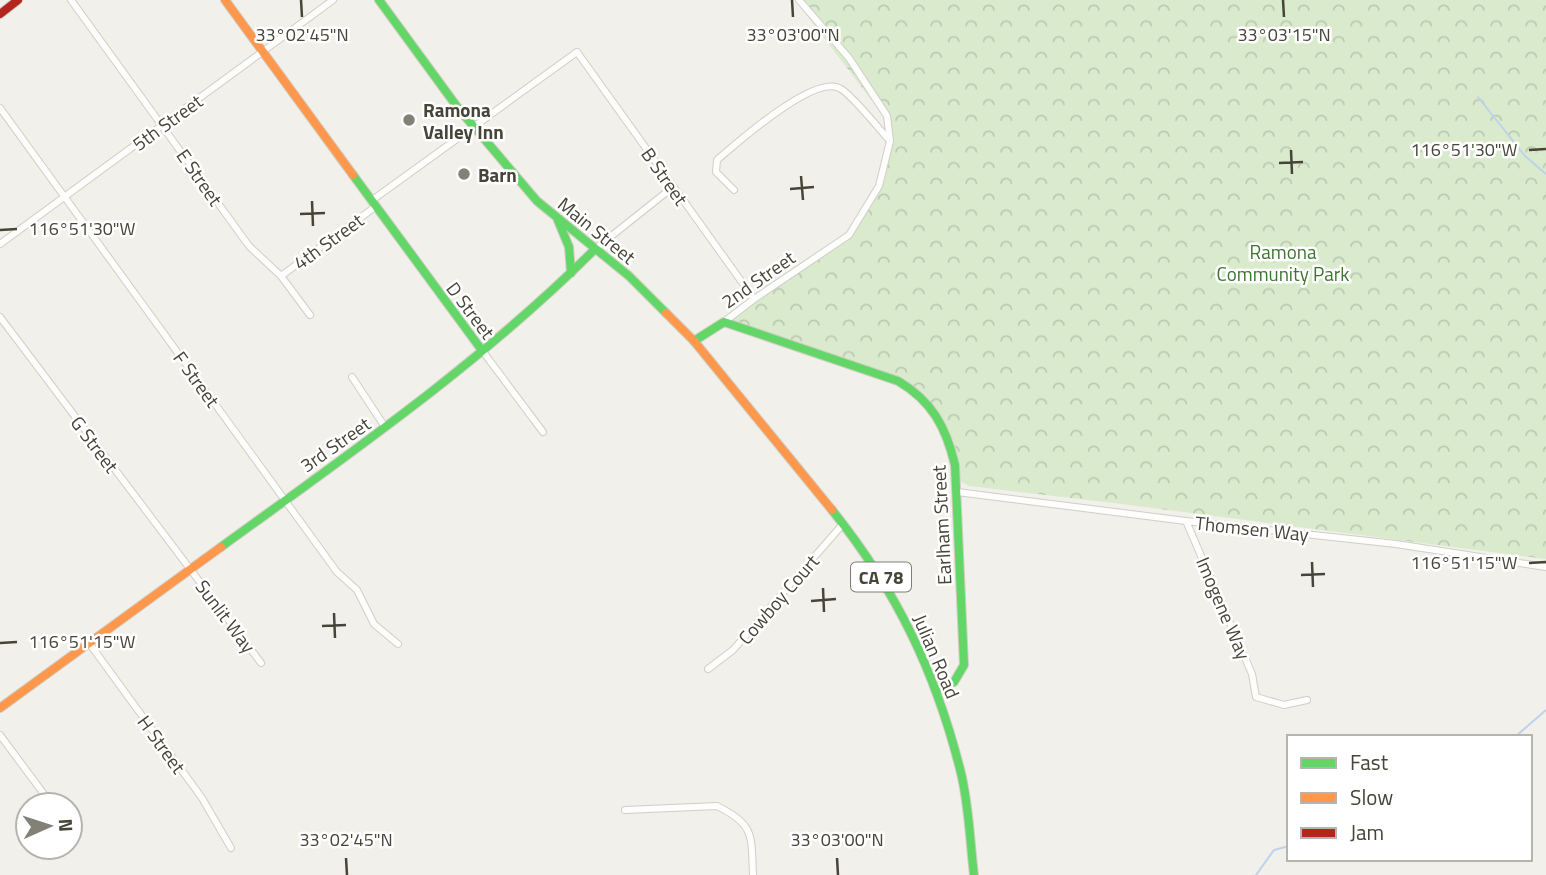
<svg xmlns="http://www.w3.org/2000/svg" width="1546" height="875" font-family="'Titillium Web',sans-serif">
<defs>
<pattern id="forest-crowns" width="20" height="18" patternUnits="userSpaceOnUse" patternTransform="scale(1.75)"><rect width="20" height="18" fill="#d9eacd"/><path d="M2 6a3 3 0 1 1 6 0M12 15a3 3 0 1 1 6 0" fill="none" stroke="#bccab1"/></pattern>
</defs>
<rect width="100%" height="100%" fill="#f1f0eb"/>
<path fill="url(#forest-crowns)" d="M795,0H1546V559L1122,504L969,486L956,479L942,423L910,387L720,325L849,236L875,195L891,138L883,115Z"/>
<g fill="none" stroke-linecap="round" stroke-linejoin="round">
<path stroke="#bfd2ec" stroke-width="2" d="M1478,97L1525,156L1546,174
M1515,737L1546,710
M1256,875L1274,850L1289,846"/>
<defs>
<path id="street" d="M71,0L249,246L281,276L310,315
M0,108L337,572L357,590L374,624L398,644
M734,190L716,172L717,160C737,143 816,72 841,89C854,97 879,129 890,141
M371,201L577,52L754,299
M0,244L333,0
M595,249L673,187
M281,276L375,207
M0,317L261,663
M724,322L754,299L849,235L879,186L890,141L887,116L849,58L799,0
M481,349L543,432
M352,377L385,427
M957,492L1186,521L1396,544L1546,567
M1186,521L1252,674L1256,697L1284,705L1307,700
M89,643L202,798L231,848
M708,669L733,650L843,524
M0,735L52,805
M625,810L717,806C756,825 751,837 753,875
M70,830L72,833"/>
<path id="fast" d="M379,0L458,108L537,201L629,276L666,313
M353,175L481,349
M557,218L569,247L571,273
M694,341L724,322L898,381C932,401 946,427 955,465L964,665L954,682L937,690
M832,510C897,591 936,673 961,773C969,806 970,842 974,875
M221,547C349,454 482,362 595,249"/>
<path id="slow" d="M225,0L353,175
M666,313L694,341L832,510
M0,708L221,547"/>
<path id="jam" d="M0,14L18,0"/>
</defs>
<use href="#street" stroke="#cfcec9" stroke-width="8"/>
<use href="#fast" stroke="#d0cec3" stroke-width="10"/>
<use href="#slow" stroke="#d0cec3" stroke-width="10"/>
<use href="#jam" stroke="#d0cec3" stroke-width="10"/>
<use href="#street" stroke="#fdfdfc" stroke-width="6"/>
<use href="#fast" stroke="#63d668" stroke-width="8"/>
<use href="#slow" stroke="#ff974d" stroke-width="8"/>
<use href="#jam" stroke="#b3261e" stroke-width="8"/>
</g>
<path fill="none" stroke="#474438" stroke-width="2.5" d="M301,0L302,17M792,0L793,17M1283,0L1284,17M1291,150L1292,174M1529,150L1546,149M1279,163L1303,162M801,176L803,200M790,189L814,187M312,201L313,226M300,214L325,213M0,230L17,229M1312,562L1313,587M1529,563L1546,562M1301,575L1325,574M823,588L824,612M811,601L836,599M334,613L335,638M322,626L346,625M0,643L17,642M346,858L347,875M837,858L838,875"/>
<g fill="#828077" stroke="#fff" stroke-width="2.5">
<circle cx="409" cy="120" r="7"/>
<circle cx="464" cy="174" r="7"/>
</g>
<g text-anchor="middle" dominant-baseline="central" stroke-width="5" stroke-linejoin="round" paint-order="stroke">
<rect fill="#fff" stroke="#7e7c74" stroke-width="2" x="851" y="562.5" width="60" height="29" rx="5"/>
<g font-size="18" font-weight="bold" fill="#474438">
<text x="881" y="577">CA 78</text>
</g>
<g font-size="19" font-weight="bold" fill="#474438" stroke="#fff" text-anchor="start">
<text x="423" y="109">Ramona<tspan x="423" dy="22">Valley Inn</tspan></text>
<text x="478" y="174">Barn</text>
</g>
<g font-size="19" fill="#474438" stroke="#fff">
<text transform="translate(167 122) rotate(-36)">5th Street</text>
<text transform="translate(665 176) rotate(55)">B Street</text>
<text transform="translate(200 177) rotate(55)">E Street</text>
<text transform="translate(597 230) rotate(39)">Main Street</text>
<text transform="translate(328 241) rotate(-36)">4th Street</text>
<text transform="translate(758 279) rotate(-35)">2nd Street</text>
<text transform="translate(471 310) rotate(53)">D Street</text>
<text transform="translate(197 379) rotate(54)">F Street</text>
<text transform="translate(95 444) rotate(53)">G Street</text>
<text transform="translate(335 444) rotate(-35)">3rd Street</text>
<text transform="translate(941 525) rotate(-93)">Earlham Street</text>
<text transform="translate(1252 528) rotate(6)">Thomsen Way</text>
<text transform="translate(778 599) rotate(-49)">Cowboy Court</text>
<text transform="translate(1224 608) rotate(67)">Imogene Way</text>
<text transform="translate(226 616) rotate(53)">Sunlit Way</text>
<text transform="translate(937 656) rotate(67)">Julian Road</text>
<text transform="translate(162 744) rotate(54)">H Street</text>
</g>
<g font-size="19" fill="#3c752f" stroke="#fff">
<text x="1283" y="251">Ramona<tspan x="1283" dy="22">Community Park</tspan></text>
</g>
</g>
<g font-size="18" text-anchor="middle" fill="#474438" stroke="#fff" stroke-width="5" stroke-linejoin="round" paint-order="stroke">
<text x="302" y="41">33°02'45"N</text>
<text x="793" y="41">33°03'00"N</text>
<text x="1284" y="41">33°03'15"N</text>
<text x="1464" y="156">116°51'30"W</text>
<text x="82" y="235">116°51'30"W</text>
<text x="1464" y="569">116°51'15"W</text>
<text x="82" y="648">116°51'15"W</text>
<text x="346" y="846">33°02'45"N</text>
<text x="837" y="846">33°03'00"N</text>
</g>
<rect x="1287" y="735" width="245" height="126" fill="#ffffff" stroke="#b5b4af" stroke-width="2"/>
<rect x="1301" y="758" width="35" height="10" fill="#63d668" stroke="#b5b4af" stroke-width="2"/>
<text x="1350" y="770" font-size="21" fill="#474438">Fast</text>
<rect x="1301" y="793" width="35" height="10" fill="#ff974d" stroke="#b5b4af" stroke-width="2"/>
<text x="1350" y="805" font-size="21" fill="#474438">Slow</text>
<rect x="1301" y="828" width="35" height="10" fill="#b3261e" stroke="#b5b4af" stroke-width="2"/>
<text x="1350" y="840" font-size="21" fill="#474438">Jam</text>
<g transform="translate(49 826) rotate(87)"><circle r="33" fill="#ffffff" stroke="#b5b4af" stroke-width="2"/>
<path d="M0-5L12 26L0 18L-12 26Z" fill="#828077"/>
<text y="-10" font-size="19" font-weight="bold" text-anchor="middle" fill="#474438">N</text>
</g>
</svg>
